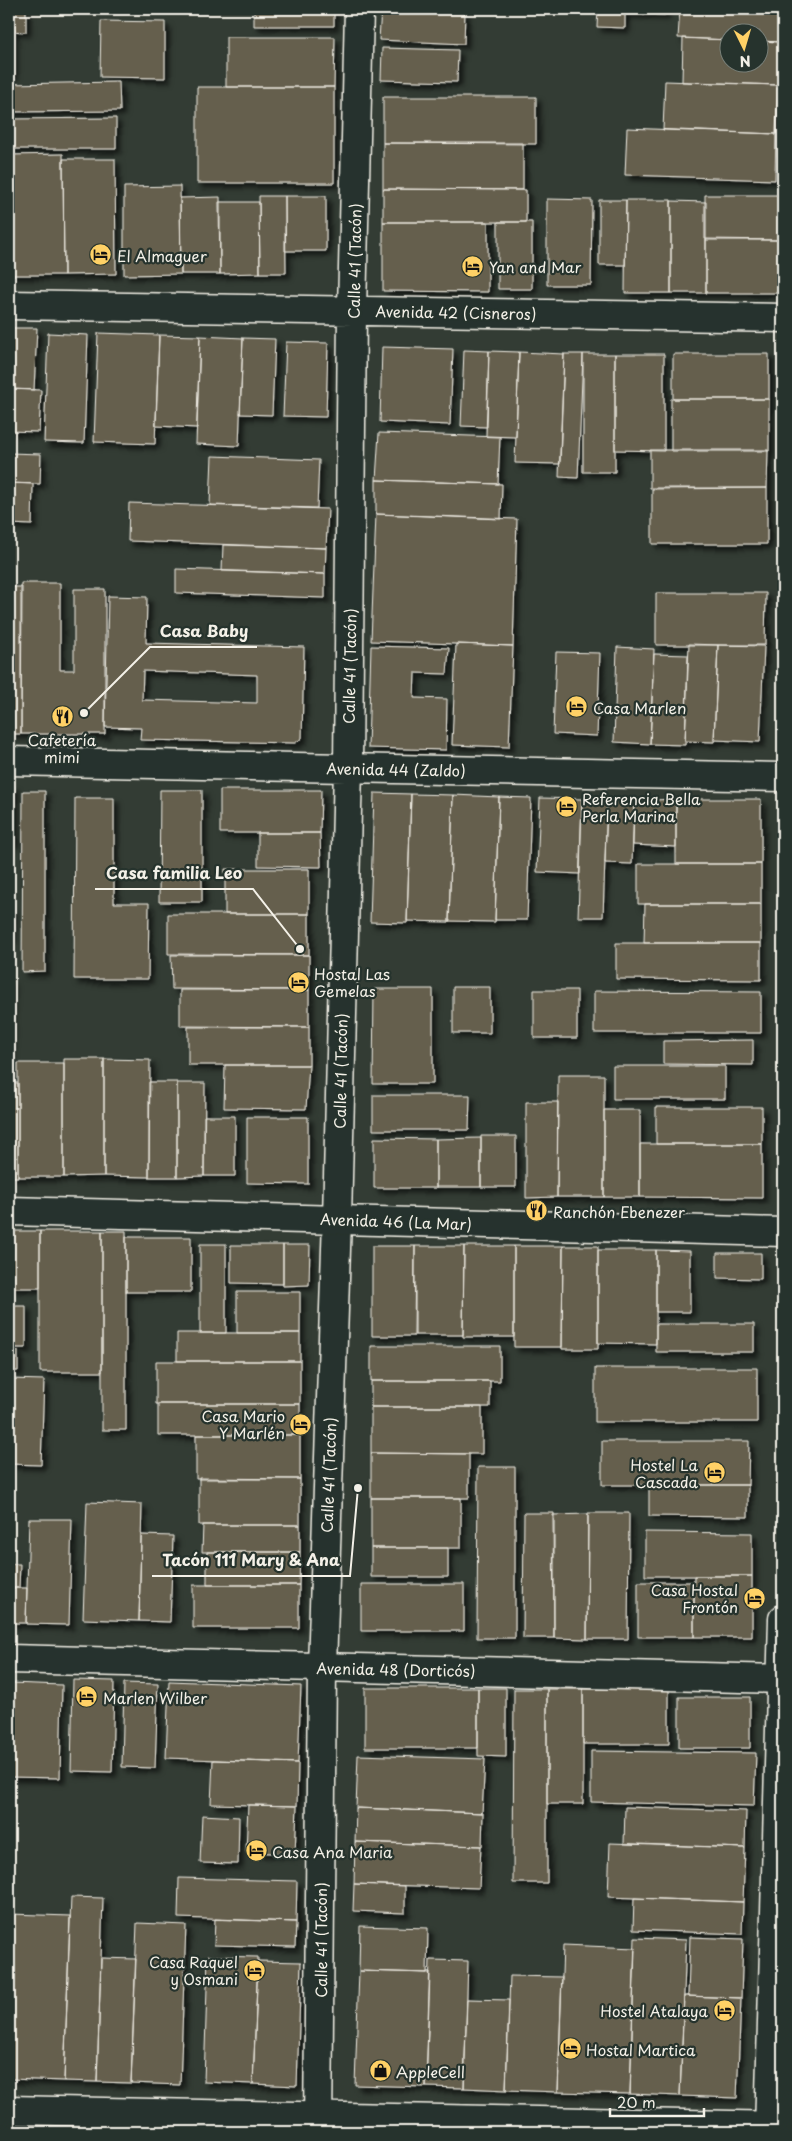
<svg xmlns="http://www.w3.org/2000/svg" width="792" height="2141" font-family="'Playpen Sans',sans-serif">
<defs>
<filter id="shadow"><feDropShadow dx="4.5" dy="4.5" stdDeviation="2.5" flood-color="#0009"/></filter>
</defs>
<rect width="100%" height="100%" fill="#333c34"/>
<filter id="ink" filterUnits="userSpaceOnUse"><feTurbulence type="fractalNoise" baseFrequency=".02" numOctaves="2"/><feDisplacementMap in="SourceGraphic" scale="10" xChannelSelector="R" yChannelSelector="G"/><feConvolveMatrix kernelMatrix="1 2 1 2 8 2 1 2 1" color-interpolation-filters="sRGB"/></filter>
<g filter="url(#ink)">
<path fill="#655e4e" stroke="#f4f1e8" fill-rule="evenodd" filter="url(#shadow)" d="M9,9H26V32L9,31Z
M254,9H334V26H254Z
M381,9L465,12L464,44L379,40Z
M598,9H625V28L597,27Z
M625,9H665V15L625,13Z
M680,9H781L780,42L760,41V32H730V40L678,38Z
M101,21L165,22V78L100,77Z
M9,32H13V76H9Z
M226,37H335L334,87H226Z
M683,38L730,40V62H760V41L780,42L778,85L682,82Z
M382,48L458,50L457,82L381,80Z
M665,81L778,85L776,134L663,130Z
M119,82L120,111L9,112V84Z
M197,87H334V183H197Z
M383,97H536V144L383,143Z
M116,118V149H9V119Z
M627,128L776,134L775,180L625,175Z
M383,143H523V190L383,189Z
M63,154L64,275H10L9,155Z
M63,159H115L116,274L64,275Z
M9,173L10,275H9Z
M180,186L181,274L124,275V187Z
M383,189L526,190V222H383Z
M705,195H781V240L705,239Z
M259,196H285L286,273H260Z
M285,196H326V251H285Z
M220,197V274H181L180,198Z
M547,199L592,200L591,285H547Z
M599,200H626L625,265H599Z
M626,200H671V293H625Z
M671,201L706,202V293H671Z
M219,202H259L260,273L220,274Z
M383,222H488V292L383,291Z
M498,222H532V289H498Z
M706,240H781V293H706Z
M9,328H37L34,390L9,389Z
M48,333L88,335L84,443L44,442Z
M98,333L159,335L155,444L94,442Z
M159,335L200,336L197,428L156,426Z
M200,336L243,338L239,446L196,444Z
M243,338L275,339L272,415L240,414Z
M286,342L328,343L326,417L283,416Z
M382,347L453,349L450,425L380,422Z
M464,350L489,351L487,427L461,426Z
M489,351L519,352L516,437L486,436Z
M519,352L564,354L560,464L515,463Z
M564,354H583L578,478L559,477Z
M583,354H615V472H583Z
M615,354H664V451L615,450Z
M673,354H769V399H673Z
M9,389L41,390L39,432L9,431Z
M671,399H769V451H671Z
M379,433L500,437L498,484L376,480Z
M650,450H768L767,488H650Z
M9,453L41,454L40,484L9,483Z
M212,456L319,460L317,508L210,505Z
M376,480L502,484L501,519L376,514Z
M9,483L33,484L32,525L9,524Z
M767,488V544H652V489Z
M129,503L328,509L326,548L128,541Z
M376,514L517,519L513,646L371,641Z
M223,545L326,548L325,574L222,571Z
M176,569L325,574V598L176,593Z
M21,583H60V670H74V589H105V734H21Z
M9,587H22L21,734H9Z
M656,593H766L765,645H656Z
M108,596L147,597L146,643L304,647L302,738L295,743L140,740L141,728L105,727ZM143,671L257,675V703L142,700Z
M456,644L513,646L509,747L452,745Z
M689,644L718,645L714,742L685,741Z
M718,645L764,646L760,742L714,740Z
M371,646L449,648L447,674L415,673L414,698L447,699L446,750L368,748Z
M617,647L654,649L650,744L614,742Z
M556,652L600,653L597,736L553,734Z
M654,654L688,655L685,745L650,744Z
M9,786H14V843H9Z
M160,790H202V902H159Z
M220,790H321L320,833H220Z
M23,791H45V971L22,972Z
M374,793L411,794L407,923L370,922Z
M411,794L453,795L449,922L407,921Z
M453,795L499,797L495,922L449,921Z
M499,797L531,798L527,920H495Z
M75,798H114V903H149L148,979H74Z
M540,798L582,799L580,874L537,872Z
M582,799L607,800L603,917H578Z
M676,799H761V864H676Z
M676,799V847L633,845L634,801Z
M607,800L634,801L632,864L605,863Z
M258,833H320L321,867L258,866Z
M638,864H761V904H638Z
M225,869H309V914H225Z
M645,904H761V943H644Z
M9,908H12L11,939H9Z
M168,914H309V955L168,954Z
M616,943H761V980L616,979Z
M171,955H309V990L172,989Z
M9,980H11L10,1075H9Z
M453,987H490V1033H453Z
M374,989H433V1084H373Z
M180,990H309V1027L180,1026Z
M534,990H577V1038H534Z
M594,991L761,992V1033H594Z
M188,1027H309V1065H188Z
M753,1040V1065L663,1064V1041Z
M64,1059H104V1176L64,1177Z
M104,1059L150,1060L149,1177L104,1176Z
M18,1063H64V1177H18Z
M225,1065H309L306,1109L224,1108Z
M613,1066H725V1099H613Z
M558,1075H604V1197H557Z
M149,1082H177V1177H149Z
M9,1083H18V1177H9Z
M177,1083H205L204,1176L177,1177Z
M373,1095H470L469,1130H373Z
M526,1102H558L557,1197L526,1198Z
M656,1107H762V1144H656Z
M604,1110H640V1197H604Z
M204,1116H235V1176H204Z
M247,1117H308V1184L247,1183Z
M481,1136H516V1187H481Z
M374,1138L436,1139V1188H374Z
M481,1138V1187H436V1139Z
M640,1144H762V1198L640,1197Z
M9,1231H40V1288H9Z
M40,1231H102V1372H40Z
M102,1231H126V1430H102Z
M126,1237H191V1292H126Z
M200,1244H226V1333H200Z
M231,1245H283V1284L231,1283Z
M283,1245H310L309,1285L283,1286Z
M372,1246H415L414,1336H372Z
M415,1246H464L463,1335H415Z
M464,1246H514V1337H463Z
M514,1246H563L562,1347H514Z
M563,1246H598V1349H562Z
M598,1250H656V1344L598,1343Z
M656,1250L690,1251V1312H656Z
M717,1253H761V1279L717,1278Z
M237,1292H300V1333H237Z
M9,1306H26V1348H9Z
M656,1324H754V1352H656Z
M177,1333H300V1361H177Z
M371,1346H500V1381H371Z
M9,1351H18V1371H9Z
M156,1361H300V1404H156Z
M595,1368H757V1422H595Z
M9,1379L44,1380L41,1465L9,1464Z
M371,1381H490V1407H371Z
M158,1404H300V1435H158Z
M371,1407H482V1454L371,1453Z
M196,1435H300V1479H196Z
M602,1441H749L748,1485H602Z
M371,1453L469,1454V1498H371Z
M478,1467H515V1638H477Z
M199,1478L300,1479V1525H199Z
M649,1485H748V1517L649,1516Z
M371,1498H461V1548H371Z
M87,1502L142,1504L139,1621L83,1619Z
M524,1513H554V1638H523Z
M588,1513H629L628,1639H587Z
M588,1514L587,1639L554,1638L553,1515Z
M29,1519H72L69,1625L26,1624Z
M203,1525H300V1552H202Z
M645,1532L752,1533V1576H645Z
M141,1535L173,1536L170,1622L139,1621Z
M371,1548H448V1577H371Z
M207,1552H300L299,1585H207Z
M9,1564H20L19,1588H9Z
M694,1576H752V1637H694Z
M638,1582H694V1637H638Z
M361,1584H464V1631H361Z
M193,1585H299V1628H193Z
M9,1588H27L26,1623H9Z
M73,1680L114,1681L112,1772L71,1771Z
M169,1681L301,1686L298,1763L166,1758Z
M10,1683L62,1685L60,1778L9,1777Z
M124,1683L158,1684L155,1768L122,1767Z
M365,1688H478V1748H365Z
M478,1688H506V1757L478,1756Z
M514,1689H547V1883H513Z
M547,1689H583V1804H547Z
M583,1689H669V1744H583Z
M679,1697H750V1748H679Z
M591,1751L756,1753L754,1806L591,1802Z
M358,1755L485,1759L482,1813L356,1808Z
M213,1760L298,1763L297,1806L211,1804Z
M248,1805L297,1806L295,1854L246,1852Z
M625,1807L746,1811L745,1848L624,1844Z
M356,1808L483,1813L482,1846L355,1842Z
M202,1815L239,1817L238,1864L200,1863Z
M355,1842L481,1846L479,1888L354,1884Z
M610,1843L745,1848L743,1902L608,1897Z
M179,1878L297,1881L296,1922L178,1918Z
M354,1884L405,1886V1913L353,1911Z
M71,1897L103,1898L97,2082L64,2081Z
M634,1898L743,1902L742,1934L633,1930Z
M9,1914L70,1916L64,2081L9,2079Z
M215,1919L296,1922L295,1947L214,1945Z
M137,1923L186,1925L180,2085L131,2083Z
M360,1926L428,1928L427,1973L359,1971Z
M690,1937L743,1939L741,1998L688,1996Z
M635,1938L686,1940L680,2096L630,2094Z
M563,1945L635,1948L630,2094L558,2092Z
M208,1956L258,1957L253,2084L204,2082Z
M101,1958L136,1959L131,2083L97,2082Z
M430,1960L468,1961L464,2088L426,2087Z
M258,1961L301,1962L297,2086L253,2084Z
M359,1971L430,1973L426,2087L355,2085Z
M510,1976L562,1977L558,2092L506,2090Z
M684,1996L741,1998L737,2098L680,2096Z
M467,1999L509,2000L506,2090L464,2088Z"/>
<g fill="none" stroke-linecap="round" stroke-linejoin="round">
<defs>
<path id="street" d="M9,305L783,318
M9,761L783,777
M9,2110L783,2126
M318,2132L322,1667L337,1219L348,768L352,311L359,9
M769,2132L783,1619"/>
<path id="secondary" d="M9,1659L783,1679"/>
<path id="primary" d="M9,1211L783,1232"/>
</defs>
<use href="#street" stroke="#f4f1e8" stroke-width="31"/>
<use href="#secondary" stroke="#f4f1e8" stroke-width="31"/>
<use href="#primary" stroke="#f4f1e8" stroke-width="31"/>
<use href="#street" stroke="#26332d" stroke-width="28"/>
<use href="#secondary" stroke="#26332d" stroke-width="28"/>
<use href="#primary" stroke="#26332d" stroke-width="28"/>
</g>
</g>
<defs>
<symbol id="hotel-disc" viewBox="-11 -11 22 22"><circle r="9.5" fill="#ffd166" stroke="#26332d"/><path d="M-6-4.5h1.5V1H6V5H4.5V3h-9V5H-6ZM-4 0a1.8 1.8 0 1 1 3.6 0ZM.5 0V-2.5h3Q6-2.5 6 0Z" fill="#111"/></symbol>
<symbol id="restaurant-disc" viewBox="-11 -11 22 22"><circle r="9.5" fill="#ffd166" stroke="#26332d"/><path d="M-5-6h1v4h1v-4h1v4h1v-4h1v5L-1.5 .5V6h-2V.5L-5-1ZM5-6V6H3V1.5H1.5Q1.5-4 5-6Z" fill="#111"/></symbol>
<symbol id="shop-disc" viewBox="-11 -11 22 22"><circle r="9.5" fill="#ffd166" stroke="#26332d"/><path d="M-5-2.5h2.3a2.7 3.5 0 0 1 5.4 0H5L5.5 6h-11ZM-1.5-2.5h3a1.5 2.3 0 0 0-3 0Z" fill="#111"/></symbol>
</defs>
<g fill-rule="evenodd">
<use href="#hotel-disc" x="88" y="242" width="25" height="25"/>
<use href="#hotel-disc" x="460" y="254" width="25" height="25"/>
<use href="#hotel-disc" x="564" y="694" width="25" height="25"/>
<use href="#restaurant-disc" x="50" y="704" width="25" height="25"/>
<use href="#hotel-disc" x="554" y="794" width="25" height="25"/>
<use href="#hotel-disc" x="286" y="970" width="25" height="25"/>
<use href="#restaurant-disc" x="524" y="1198" width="25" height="25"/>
<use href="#hotel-disc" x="288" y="1412" width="25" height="25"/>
<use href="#hotel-disc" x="702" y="1460" width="25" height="25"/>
<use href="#hotel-disc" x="742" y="1586" width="25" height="25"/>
<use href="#hotel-disc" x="74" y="1684" width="25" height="25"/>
<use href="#hotel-disc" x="244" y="1838" width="25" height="25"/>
<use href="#hotel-disc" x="242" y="1958" width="25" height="25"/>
<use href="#hotel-disc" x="712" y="1998" width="25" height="25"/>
<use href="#hotel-disc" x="558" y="2036" width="25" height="25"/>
<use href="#shop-disc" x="368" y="2058" width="25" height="25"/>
</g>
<g text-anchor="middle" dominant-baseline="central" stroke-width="4.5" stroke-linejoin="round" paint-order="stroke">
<g font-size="15" fill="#f4f1e8" stroke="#26332d" text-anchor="start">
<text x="117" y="255">El Almaguer</text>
<text x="489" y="266">Yan and Mar</text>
<text x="593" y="707">Casa Marlen</text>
<text x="62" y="739" text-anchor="middle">Cafetería<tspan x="62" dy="17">mimi</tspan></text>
<text x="582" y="798">Referencia Bella<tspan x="582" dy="17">Perla Marina</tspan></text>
<text x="314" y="973">Hostal Las<tspan x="314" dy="17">Gemelas</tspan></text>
<text x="553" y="1211">Ranchón Ebenezer</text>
<text x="285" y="1415" text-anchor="end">Casa Mario<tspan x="285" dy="17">Y Marlén</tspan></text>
<text x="698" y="1464" text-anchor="end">Hostel La<tspan x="698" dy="17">Cascada</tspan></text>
<text x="738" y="1589" text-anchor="end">Casa Hostal<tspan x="738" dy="17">Frontón</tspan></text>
<text x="103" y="1697">Marlen Wilber</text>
<text x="272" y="1851">Casa Ana Maria</text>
<text x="238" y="1961" text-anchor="end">Casa Raquel<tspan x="238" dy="17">y Osmani</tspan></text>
<text x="708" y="2010" text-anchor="end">Hostel Atalaya</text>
<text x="586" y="2049">Hostal Martica</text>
<text x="396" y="2071">AppleCell</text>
</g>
<g font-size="15" fill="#f4f1e8" stroke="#26332d">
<text transform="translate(354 261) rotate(-89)">Calle 41 (Tacón)</text>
<text transform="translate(456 312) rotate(1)">Avenida 42 (Cisneros)</text>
<text transform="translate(349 666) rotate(-89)">Calle 41 (Tacón)</text>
<text transform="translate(396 769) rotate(1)">Avenida 44 (Zaldo)</text>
<text transform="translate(340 1071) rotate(-89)">Calle 41 (Tacón)</text>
<text transform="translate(396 1221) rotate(2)">Avenida 46 (La Mar)</text>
<text transform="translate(328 1475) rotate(-88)">Calle 41 (Tacón)</text>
<text transform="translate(396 1669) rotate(1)">Avenida 48 (Dorticós)</text>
<text transform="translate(320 1940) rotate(-90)">Calle 41 (Tacón)</text>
</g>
</g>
<path fill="none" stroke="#f4f1e8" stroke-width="2" d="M84 713L150 647H257M300 949L253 889H95M358 1488L350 1576H152"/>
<g fill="#f4f1e8" stroke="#26332d" stroke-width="2">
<circle cx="84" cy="713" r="5"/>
<circle cx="300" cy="949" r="5"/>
<circle cx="358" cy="1488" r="5"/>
</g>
<g font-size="16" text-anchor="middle" font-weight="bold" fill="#f4f1e8" stroke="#26332d" stroke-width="4.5" stroke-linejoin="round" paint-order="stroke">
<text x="204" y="637">Casa Baby</text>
<text x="174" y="879">Casa familia Leo</text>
<text x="251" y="1566">Tacón 111 Mary &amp; Ana</text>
</g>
<rect width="792" height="2141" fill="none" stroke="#26332d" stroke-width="30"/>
<rect x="15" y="15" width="762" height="2111" fill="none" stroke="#f4f1e8" stroke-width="2" filter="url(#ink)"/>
<g transform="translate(744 48) rotate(175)"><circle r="24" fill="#26332d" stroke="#787f78"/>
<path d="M0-4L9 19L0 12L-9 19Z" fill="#ffd166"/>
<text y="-8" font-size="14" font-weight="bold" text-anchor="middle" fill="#f4f1e8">N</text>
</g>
<path d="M610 2108v8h94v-8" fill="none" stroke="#f4f1e8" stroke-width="2.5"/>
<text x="617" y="2108" font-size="15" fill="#f4f1e8" stroke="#26332d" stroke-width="4" paint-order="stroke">20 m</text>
</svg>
